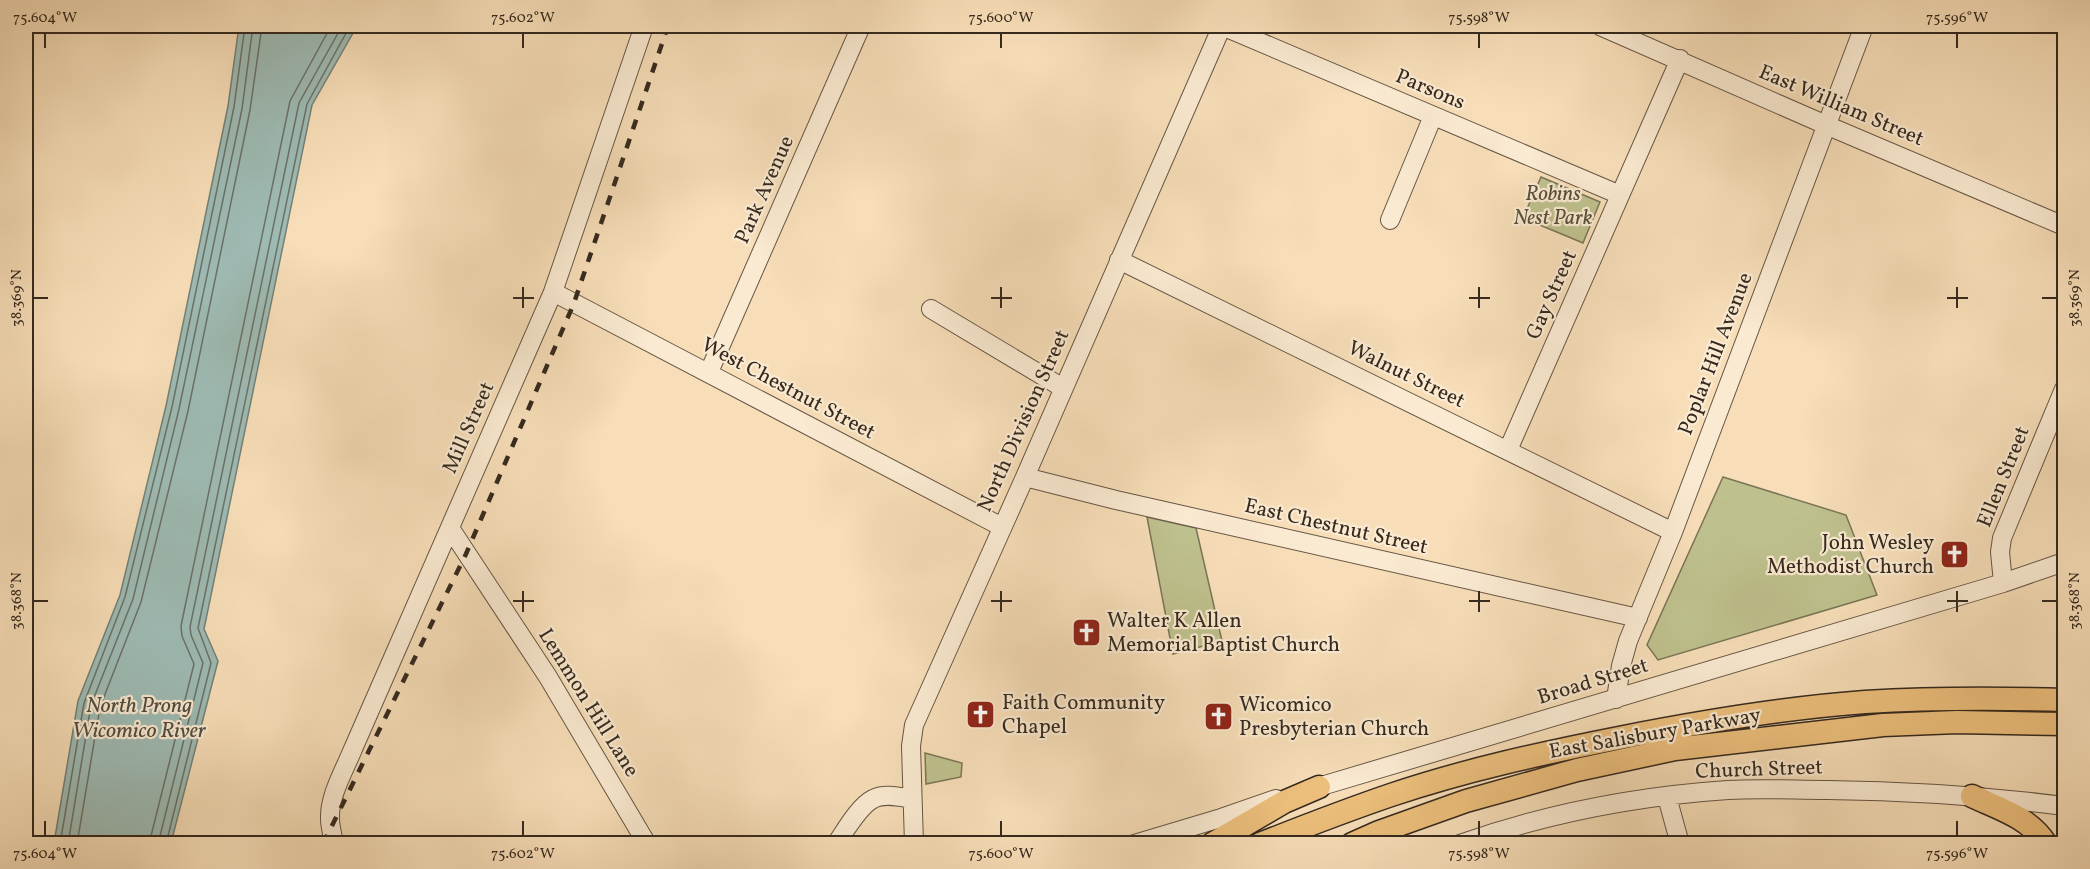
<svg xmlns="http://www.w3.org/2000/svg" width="2090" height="869" font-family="Vollkorn,serif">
<rect width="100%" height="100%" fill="#f7deb8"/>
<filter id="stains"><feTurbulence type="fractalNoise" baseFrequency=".00333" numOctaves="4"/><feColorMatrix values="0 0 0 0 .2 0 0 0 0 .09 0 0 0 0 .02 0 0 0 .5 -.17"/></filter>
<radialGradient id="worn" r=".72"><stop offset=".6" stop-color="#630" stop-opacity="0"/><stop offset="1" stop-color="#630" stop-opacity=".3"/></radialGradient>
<path fill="#bec18e" stroke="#7a7556" stroke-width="1.5" d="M1541,177L1600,202L1583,243L1523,218Z
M1723,477L1846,515L1877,595L1658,660L1647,645Z
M1147,517L1196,528L1222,641L1173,654Z
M925,753L962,763L961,777L926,784Z"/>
<path fill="#9ebbb4" stroke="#748178" stroke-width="1.5" d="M239,26H357L312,105L204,629L218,661L171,843H54L78,701L120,595L166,406L228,106Z"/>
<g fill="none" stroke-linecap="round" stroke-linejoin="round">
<path stroke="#6a7269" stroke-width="1.5" d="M60,844L84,703L125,597L172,407L234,107L245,26
M68,844L91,705L133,599L179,409L242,109L253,26
M77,844L100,707L141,602L188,411L250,110L262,26
M149,844L194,664L182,636L181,626L290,101L331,26
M158,844L203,663L191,635L190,627L299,103L342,26
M166,844L211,663L198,628L307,104L350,26"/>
<defs>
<path id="minor" d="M1222,26L1620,195
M1600,26L1826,125L2064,226
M1390,220L1433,116
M1119,260L1673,532
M553,292L1002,527
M931,309L1063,388
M709,372L861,26
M1508,450L1680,59
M1025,477L1116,500L1638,618
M450,528L548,677L647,844
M2003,583L2000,552L2002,538L2064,389
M1616,699L1621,666L1628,641L1673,532L1864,26
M1308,790L2003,583L2064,562
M1667,797L1680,844
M334,844C333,836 330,827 330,819C329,796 344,771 353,749L553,292L644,26
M836,844C845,831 859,806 873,799C884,793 900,797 912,799
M914,844L911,746L914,725L1025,477L1222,26
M1134,844L1221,818L1276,799
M1460,844C1545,814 1638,796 1728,790C1761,788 1795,790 1828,790C1907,791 1986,796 2064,806"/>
<path id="major" d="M1972,796C1999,809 2029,817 2046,844
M1212,844L1284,802L1319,787
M1260,844C1303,827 1347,810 1391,795C1465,770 1543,753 1619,738C1700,722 1783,708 1865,702C1931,698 1998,698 2064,700
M1352,844L1379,832L1466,801L1577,770L1675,749L1883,725L1957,722L2064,724"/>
</defs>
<use href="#minor" stroke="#665644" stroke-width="20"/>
<use href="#major" stroke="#35291e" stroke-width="25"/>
<use href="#minor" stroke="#faead1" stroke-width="18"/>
<use href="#major" stroke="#ecbf7c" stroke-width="22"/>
<path stroke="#35291e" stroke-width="4.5" stroke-dasharray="10 10" stroke-linecap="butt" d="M323,844L466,554L574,303L668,26"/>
</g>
<path fill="none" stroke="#35291e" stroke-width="2" d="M45,33V48M523,33V48M1001,33V48M1479,33V48M1957,33V48M523,287V308M1001,287V308M1479,287V308M1957,287V308M33,298H48M513,298H534M991,298H1012M1469,298H1490M1947,298H1968M2042,298H2057M523,591V612M1001,591V612M1479,591V612M1957,591V612M33,601H48M513,601H534M991,601H1012M1469,601H1490M1947,601H1968M2042,601H2057M45,821V836M523,821V836M1001,821V836M1479,821V836M1957,821V836"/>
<defs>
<symbol id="church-square" viewBox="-11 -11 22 22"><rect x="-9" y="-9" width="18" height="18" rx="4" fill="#8f2418" stroke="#faead1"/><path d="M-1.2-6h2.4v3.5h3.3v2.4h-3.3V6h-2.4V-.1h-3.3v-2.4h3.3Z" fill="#fff"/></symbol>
</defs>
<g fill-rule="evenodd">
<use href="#church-square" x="1938" y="538" width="33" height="33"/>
<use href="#church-square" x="1070" y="616" width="33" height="33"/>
<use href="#church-square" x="964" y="698" width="33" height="33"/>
<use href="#church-square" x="1202" y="700" width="33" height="33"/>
</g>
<g text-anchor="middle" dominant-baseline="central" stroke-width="4.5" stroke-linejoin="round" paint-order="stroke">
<g font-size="21" fill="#35291e" stroke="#faead1">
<text transform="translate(1430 90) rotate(23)">Parsons</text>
<text transform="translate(1841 106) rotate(23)">East William Street</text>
<text transform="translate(765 190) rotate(-66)">Park Avenue</text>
<text transform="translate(1552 295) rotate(-66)">Gay Street</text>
<text transform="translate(1716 354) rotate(-69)">Poplar Hill Avenue</text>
<text transform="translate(1406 375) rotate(26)">Walnut Street</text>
<text transform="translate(788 389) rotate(28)">West Chestnut Street</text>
<text transform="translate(1024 421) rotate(-66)">North Division Street</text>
<text transform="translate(469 428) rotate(-66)">Mill Street</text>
<text transform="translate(2004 477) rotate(-68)">Ellen Street</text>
<text transform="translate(1336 527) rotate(13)">East Chestnut Street</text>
<text transform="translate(1593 682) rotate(-17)">Broad Street</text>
<text transform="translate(588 703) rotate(58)">Lemmon Hill Lane</text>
<text transform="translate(1655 734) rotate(-10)">East Salisbury Parkway</text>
<text transform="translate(1759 770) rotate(-2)">Church Street</text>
</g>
<g font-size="21" font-style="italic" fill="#574f3a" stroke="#faead1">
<text x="1553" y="194">Robins<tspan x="1553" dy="24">Nest Park</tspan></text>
</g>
<g font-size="21" fill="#35291e" stroke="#faead1" text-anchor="start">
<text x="1934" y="543" text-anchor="end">John Wesley<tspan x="1934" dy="24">Methodist Church</tspan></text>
<text x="1107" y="621">Walter K Allen<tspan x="1107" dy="24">Memorial Baptist Church</tspan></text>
<text x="1002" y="703">Faith Community<tspan x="1002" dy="24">Chapel</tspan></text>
<text x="1239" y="705">Wicomico<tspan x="1239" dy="24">Presbyterian Church</tspan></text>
</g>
<g font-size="22" font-style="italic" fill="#4f4e44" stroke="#faead1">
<text x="139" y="706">North Prong<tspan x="139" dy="25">Wicomico River</tspan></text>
</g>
</g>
<rect width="2090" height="869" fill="none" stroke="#f7deb8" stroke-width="66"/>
<rect x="33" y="33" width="2024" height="803" fill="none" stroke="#35291e" stroke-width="2"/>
<g font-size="15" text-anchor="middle" fill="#35291e">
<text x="45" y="22">75.604°W</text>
<text x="523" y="22">75.602°W</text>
<text x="1001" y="22">75.600°W</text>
<text x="1479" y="22">75.598°W</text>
<text x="1957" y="22">75.596°W</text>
<text transform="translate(16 298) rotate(-90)" y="5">38.369°N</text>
<text transform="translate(2074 298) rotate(-90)" y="5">38.369°N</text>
<text transform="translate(16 601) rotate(-90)" y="5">38.368°N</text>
<text transform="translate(2074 601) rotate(-90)" y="5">38.368°N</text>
<text x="45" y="858">75.604°W</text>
<text x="523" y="858">75.602°W</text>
<text x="1001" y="858">75.600°W</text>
<text x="1479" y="858">75.598°W</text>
<text x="1957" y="858">75.596°W</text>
</g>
<rect width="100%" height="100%" filter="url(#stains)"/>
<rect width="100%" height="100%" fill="url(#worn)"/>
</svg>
